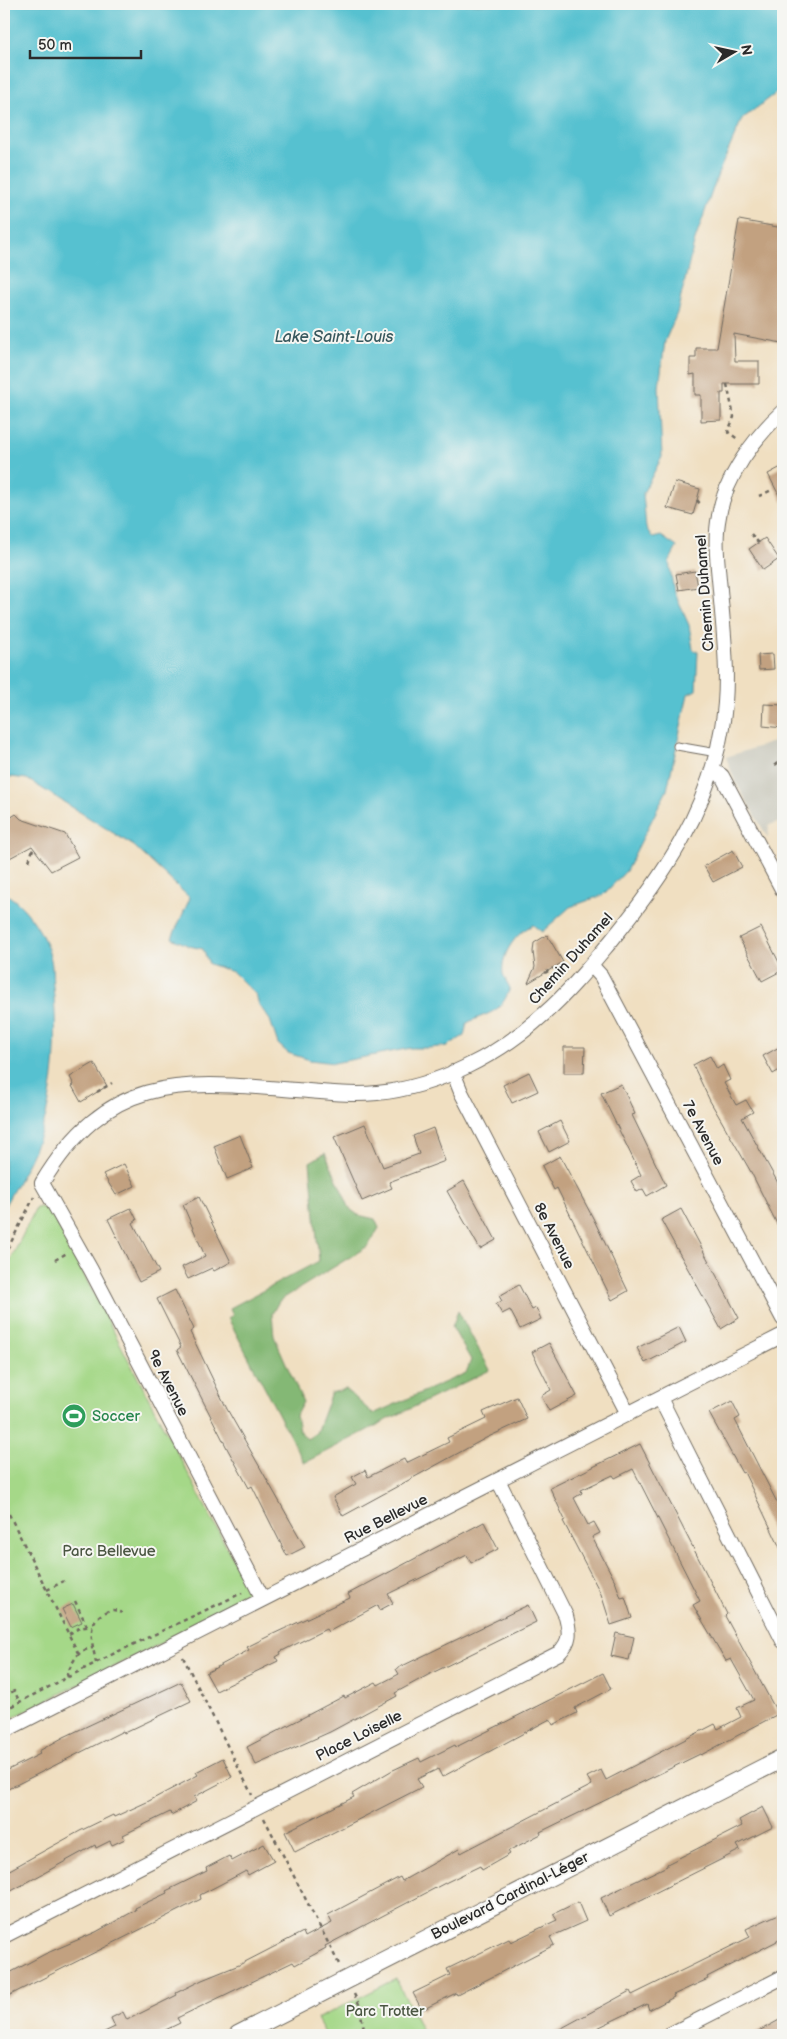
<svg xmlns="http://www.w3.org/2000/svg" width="787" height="2039" font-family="'Balsamiq Sans',sans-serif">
<rect width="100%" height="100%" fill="#f6f6f2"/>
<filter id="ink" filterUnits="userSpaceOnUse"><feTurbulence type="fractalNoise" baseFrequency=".02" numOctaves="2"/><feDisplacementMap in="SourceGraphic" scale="10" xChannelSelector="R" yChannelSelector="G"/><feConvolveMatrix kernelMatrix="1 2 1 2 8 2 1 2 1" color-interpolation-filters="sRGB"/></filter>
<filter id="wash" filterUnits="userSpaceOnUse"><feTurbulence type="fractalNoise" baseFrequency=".0096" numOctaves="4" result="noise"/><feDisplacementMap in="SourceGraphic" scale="20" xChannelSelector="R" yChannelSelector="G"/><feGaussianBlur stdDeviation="1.12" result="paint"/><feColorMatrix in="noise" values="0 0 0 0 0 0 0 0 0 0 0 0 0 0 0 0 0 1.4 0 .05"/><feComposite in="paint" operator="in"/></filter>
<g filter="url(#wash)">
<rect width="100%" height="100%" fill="#f0dfc1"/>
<path fill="#c6c5b8" d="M783,739V821L769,825L768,838L735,781L726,757Z"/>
<path fill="#a5d888" stroke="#68825a" d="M41,1207L47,1209L53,1216L245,1582L246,1593L237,1605L4,1722V1273L36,1208Z
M396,1979L424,2035H326L317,2019Z"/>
<path fill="#84b874" stroke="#587250" d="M325,1153L350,1209L358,1215L375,1219L379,1228L368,1246L279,1301L272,1314L274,1336L303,1402L296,1415L299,1430L307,1439L316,1433L331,1393L346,1389L373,1414L466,1373L471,1360L452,1327L458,1311L490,1370L385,1421L304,1463L228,1318L233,1315L230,1308L319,1261L310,1162Z"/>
<path fill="#56c1d0" stroke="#40767e" d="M4,4H783V88L742,119L718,174L694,243L677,313L665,341L659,387L662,457L643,493L646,528L653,538L661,536L677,547L669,562L674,592L689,625L693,649L698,652L696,690L688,694L667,790L626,871L603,895L570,907L542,932L533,925C517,932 500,954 503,974C504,978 508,984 510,988C500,1015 490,1011 467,1023L464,1036L447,1046L429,1048H411L334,1063L310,1060L288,1053L278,1044L270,1020L259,1005L256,995L233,972L209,964L203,949L189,946L172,938L190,898L134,846L27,779L4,776Z
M4,893C25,904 44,933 50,956C53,965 52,976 53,986C58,1034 56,1086 41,1132C32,1159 17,1183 4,1207Z"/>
<g id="blocks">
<path fill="#c2a180" d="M739,220L783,228L782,343L734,334L735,361H759V384H724V393H721V420L701,421V395H695V374L690,375V358H696V348H717Z
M783,466V503L768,474Z
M675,482L700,489L693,515L667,508Z
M765,538L779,559L763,570L749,549Z
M695,571L698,587L679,590L676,574Z
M773,654L774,669L759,670L758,655Z
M764,704L783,705V728L763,726Z
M16,814L21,819L65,834L78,857L51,871L32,846L4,861V822Z
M733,850L742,867L713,882L704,866Z
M761,927L783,970L762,981L739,938Z
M547,935L563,962L528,983L535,967L533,952L534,943Z
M783,1045V1068L773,1074L763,1056Z
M564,1047H585L584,1073H564Z
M710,1056L717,1069L723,1065L730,1080L724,1083L736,1105L746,1100L753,1112L742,1118L783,1192V1236L751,1172L710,1101L693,1065Z
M94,1063L107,1086L81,1102L72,1086L74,1085L70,1077Z
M529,1072L538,1091L512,1103L503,1085Z
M621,1084L635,1114L632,1115L666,1185L647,1196L643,1189L637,1192L631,1181L641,1175L601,1093Z
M560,1121L570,1141L549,1152L539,1132Z
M365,1124L383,1167L419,1154L413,1136L433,1128L445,1161L389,1182L392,1188L362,1201L334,1137Z
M240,1135L253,1168L227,1179L214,1146Z
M560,1156L593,1218L628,1291L612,1300L557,1188L554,1190L542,1166Z
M124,1164L135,1186L116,1195L103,1174Z
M464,1181L496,1240L480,1249L447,1191Z
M199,1197L231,1262L214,1271L212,1268L188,1279L182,1267L205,1256L183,1205Z
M131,1208L137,1220L133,1223L159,1272L139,1282L108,1219Z
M681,1209L739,1318L721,1329L661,1220Z
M519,1285L532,1310L536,1308L541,1319L520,1329L510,1310L502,1314L496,1304L502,1301L499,1296Z
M175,1290L194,1329L190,1332L227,1409L305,1547L287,1556L252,1486L249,1488L228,1450L177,1350L181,1347L157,1299Z
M679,1327L686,1342L645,1363L637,1348Z
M549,1343L577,1396L549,1411L541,1396L551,1390L532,1352Z
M517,1397L527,1419L486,1438L343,1516L333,1497L356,1484L352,1477L365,1470L368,1477L404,1459L406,1463L449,1442L447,1438L486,1419L483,1412Z
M732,1401L740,1417L735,1420L783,1514V1554L744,1472L742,1473L709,1413Z
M640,1444L727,1614L725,1616L778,1714L701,1755L700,1754L540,1832L541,1834L508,1851L510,1854L482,1870L480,1866L447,1882L325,1946L326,1948L295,1965L293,1962L177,2018L180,2023L155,2035H98L115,2027L111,2018L123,2012L127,2020L177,1995L176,1993L202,1980L239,1965L303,1932L305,1937L332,1923L328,1915L400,1877L402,1881L459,1849L461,1853L592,1785L587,1777L601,1770L606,1780L715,1724L718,1729L741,1717L737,1708L754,1700L731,1659L726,1661L693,1605L700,1601L633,1469L615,1478L613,1475L581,1490L582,1493L574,1498L588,1525L594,1522L600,1533L592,1537L615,1581L621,1598L625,1597L632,1618L611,1625L601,1594L563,1521L565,1520L550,1488Z
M484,1522L498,1549L471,1563L467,1555L388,1594L393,1603L380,1610L378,1605L328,1632L326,1629L280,1652L281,1654L276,1657L278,1661L216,1691L206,1673L249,1650L247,1647L271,1635L350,1598L348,1594Z
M73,1604L82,1622L71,1627L62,1609Z
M528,1605L536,1622L428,1675L395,1693L397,1696L330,1732L256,1765L247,1747L344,1696L345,1698L376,1682L378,1685L399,1674L396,1669Z
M616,1633L634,1637L629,1660L611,1656Z
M603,1673L611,1689L575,1708L577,1713L553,1725L550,1719L442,1777L438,1769L417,1779L422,1787L295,1852L285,1832L354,1797L352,1794L391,1771L419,1758L421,1762L455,1745L456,1747Z
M181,1682L191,1701L124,1733L123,1731L4,1791V1772L40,1754L39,1751L64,1737Z
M223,1758L232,1777L194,1797L197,1801L171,1815L170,1812L123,1835L125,1839L112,1845L110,1841L96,1848L95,1845L4,1895V1873L80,1831L113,1815L114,1817L147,1802L198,1775L196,1772Z
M763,1807L773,1827L737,1845L740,1850L609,1916L601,1898L667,1866V1864L742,1826L739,1820Z
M264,1844L274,1861L248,1875L246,1871L200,1895L201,1899L4,1998V1976L45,1954L96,1932L136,1910L135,1908L167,1893L166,1891L207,1871L206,1868L229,1856L232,1861Z
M578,1902L586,1921L550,1937L554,1945L457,1995L456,1993L422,2010L413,1993L450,1975L447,1969L509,1939L511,1942L557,1920L553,1914Z
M783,1912V1938L707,1977L708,1979L673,1995L674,1997L649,2010L647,2004L583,2035H549L630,1991L632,1995L750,1937L746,1929Z
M783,2018V2035H751L772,2024Z"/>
</g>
</g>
<g filter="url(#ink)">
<use href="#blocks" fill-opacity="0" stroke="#706a60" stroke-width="1"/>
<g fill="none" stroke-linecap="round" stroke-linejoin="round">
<defs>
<path id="service" d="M677,746L717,753"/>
<path id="minor" d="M713,770L722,776L783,891
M591,965L601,976L783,1319
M453,1072L461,1092L628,1414
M660,1398L783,1641
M263,1599L91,1270L42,1183C109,1072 180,1081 296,1090C323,1092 350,1096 377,1093C438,1087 499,1055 544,1014C569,992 590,966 611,941C663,877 709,810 722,727C730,682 724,636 720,590C718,566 714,540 719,516C725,477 755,437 783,411
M4,1731L783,1335
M4,1936L559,1653C571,1641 570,1632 566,1616L498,1480
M669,2035L783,1977"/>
<path id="tertiary" d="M238,2035L783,1758"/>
</defs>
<use href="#service" stroke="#706a60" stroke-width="9"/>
<use href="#minor" stroke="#706a60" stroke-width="16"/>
<use href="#tertiary" stroke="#706a60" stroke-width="20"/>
<path stroke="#706a60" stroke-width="2.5" stroke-dasharray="4 4" stroke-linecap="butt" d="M727,384L734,417L728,432L739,440
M759,496L772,490
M697,500L701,505
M751,534L759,543
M775,765L783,759
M29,861L33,849
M545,973L553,968
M97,1092L112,1083
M4,1256L34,1197
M55,1260L67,1253
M4,1504L7,1510
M4,1512L7,1510L78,1653
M47,1590L64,1581
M75,1601L87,1626
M69,1634L79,1628L92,1626
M183,1657L252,1795
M96,1663C93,1646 85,1622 104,1613C111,1609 115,1609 122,1613
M68,1677L67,1674C74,1660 77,1650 93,1648
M4,1696L14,1691L20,1702
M4,1710L113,1654L242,1593
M264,1818L340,1966
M354,1994L359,2004L365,2035"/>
<use href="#service" stroke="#fff" stroke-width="7"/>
<use href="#minor" stroke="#fff" stroke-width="14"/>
<use href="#tertiary" stroke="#fff" stroke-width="18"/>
</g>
</g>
<defs>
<symbol id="stadium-disc" viewBox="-11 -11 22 22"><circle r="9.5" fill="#2e9e5b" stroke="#f6f6f2"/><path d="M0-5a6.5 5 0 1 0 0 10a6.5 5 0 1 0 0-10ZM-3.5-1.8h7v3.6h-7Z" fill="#fff"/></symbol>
</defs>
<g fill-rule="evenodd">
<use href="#stadium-disc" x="60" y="1402" width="28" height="28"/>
</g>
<g text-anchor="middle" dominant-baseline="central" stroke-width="4" stroke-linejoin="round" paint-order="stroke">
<g font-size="15" fill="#2b2b2b" stroke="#f6f6f2">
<text transform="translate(705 593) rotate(-94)">Chemin Duhamel</text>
<text transform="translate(571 959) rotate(-48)">Chemin Duhamel</text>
<text transform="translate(703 1133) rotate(62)">7e Avenue</text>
<text transform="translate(554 1236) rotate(63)">8e Avenue</text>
<text transform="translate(168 1383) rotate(63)">9e Avenue</text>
<text transform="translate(386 1519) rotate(-27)">Rue Bellevue</text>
<text transform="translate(359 1736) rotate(-27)">Place Loiselle</text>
<text transform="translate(510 1896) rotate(-27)">Boulevard Cardinal-Léger</text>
</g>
<g font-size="15" fill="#27864d" stroke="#f6f6f2" text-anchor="start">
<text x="92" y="1416">Soccer</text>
</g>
<g font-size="15" fill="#4a5642" stroke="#f6f6f2">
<text x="109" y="1551">Parc Bellevue</text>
<text x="385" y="2011">Parc Trotter</text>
</g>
<g font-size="16" font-style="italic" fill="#38585d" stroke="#f6f6f2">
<text x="334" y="337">Lake Saint-Louis</text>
</g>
</g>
<rect width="787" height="2039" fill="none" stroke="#f6f6f2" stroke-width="20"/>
<g transform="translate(734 52) rotate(81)" stroke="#f6f6f2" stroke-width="4" paint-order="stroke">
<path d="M0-4L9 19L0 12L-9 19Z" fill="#2b2b2b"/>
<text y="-8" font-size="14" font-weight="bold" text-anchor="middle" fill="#2b2b2b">N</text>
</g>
<path d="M30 50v8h111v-8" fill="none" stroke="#2b2b2b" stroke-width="2.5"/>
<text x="38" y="50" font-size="15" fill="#2b2b2b" stroke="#f6f6f2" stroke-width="4" paint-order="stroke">50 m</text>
</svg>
